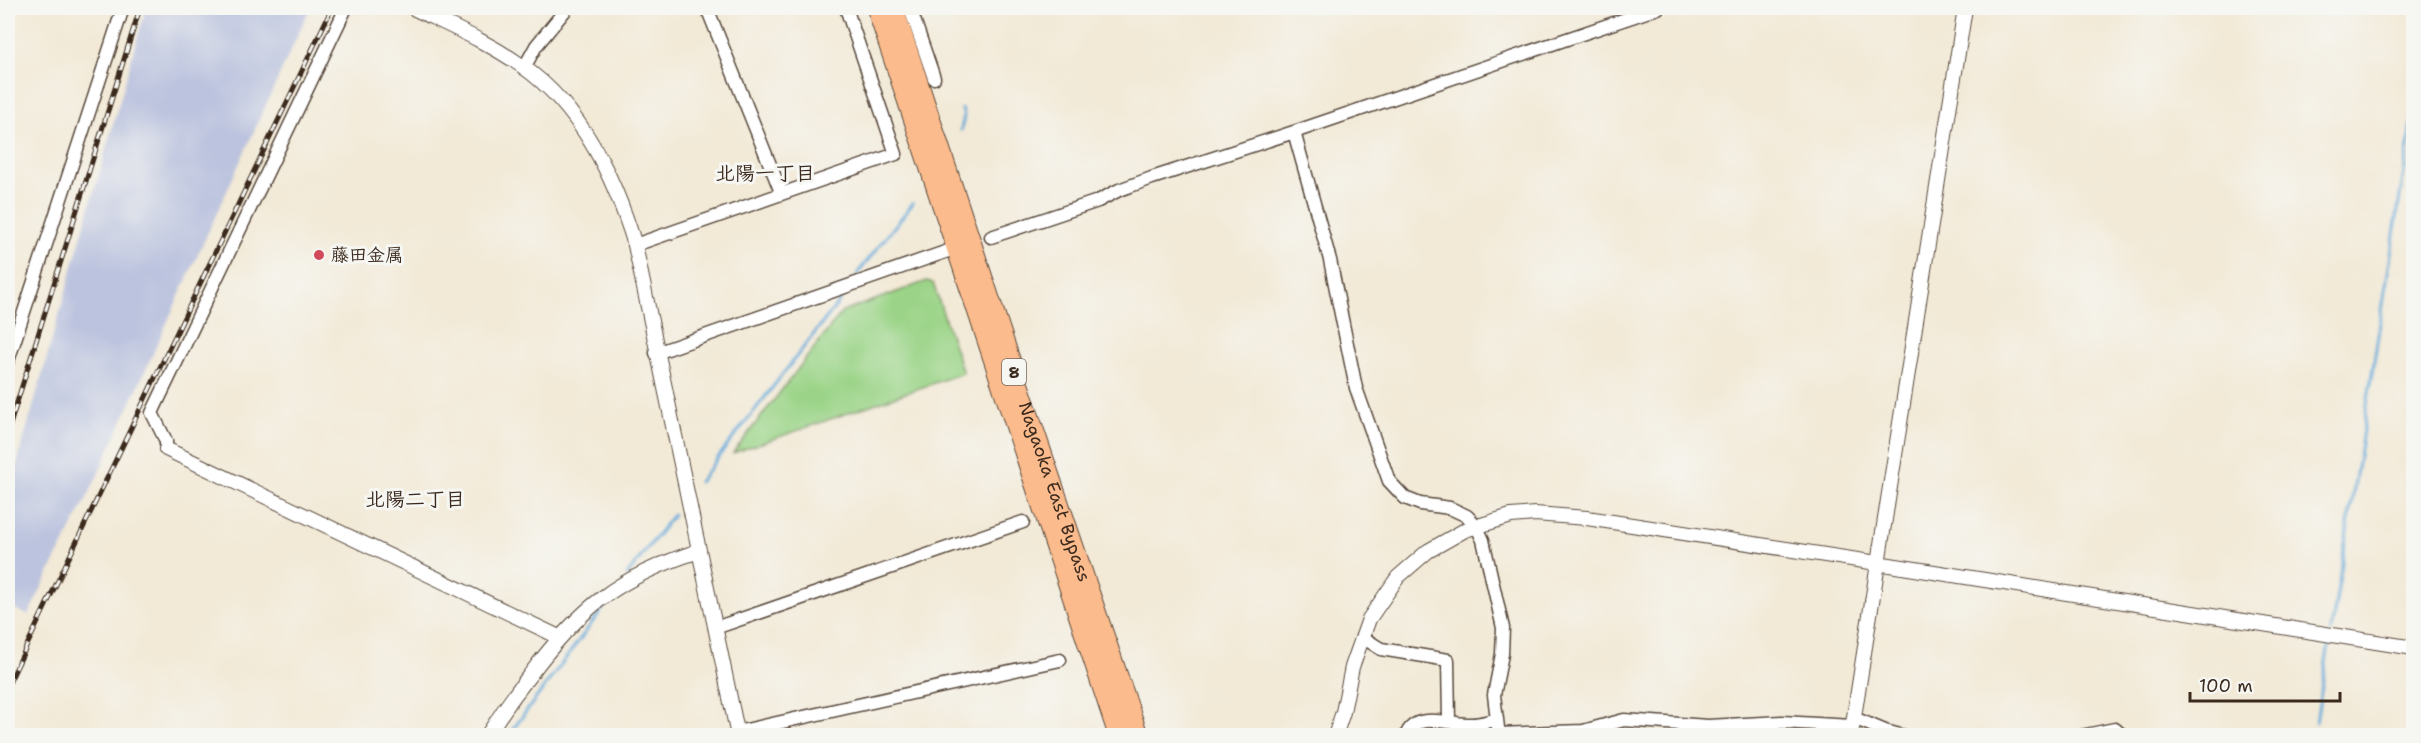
<svg xmlns="http://www.w3.org/2000/svg" width="2421" height="743" font-family="'Shantell Sans','Klee One',sans-serif">
<rect width="100%" height="100%" fill="#f6f6f2"/>
<filter id="ink" filterUnits="userSpaceOnUse"><feTurbulence type="fractalNoise" baseFrequency=".0167" numOctaves="2"/><feDisplacementMap in="SourceGraphic" scale="12" xChannelSelector="R" yChannelSelector="G"/><feConvolveMatrix kernelMatrix="1 2 1 2 8 2 1 2 1" color-interpolation-filters="sRGB"/></filter>
<filter id="wash" filterUnits="userSpaceOnUse"><feTurbulence type="fractalNoise" baseFrequency=".008" numOctaves="4" result="noise"/><feDisplacementMap in="SourceGraphic" scale="24" xChannelSelector="R" yChannelSelector="G"/><feGaussianBlur stdDeviation="1.35" result="paint"/><feColorMatrix in="noise" values="0 0 0 0 0 0 0 0 0 0 0 0 0 0 0 0 0 1.4 0 .05"/><feComposite in="paint" operator="in"/></filter>
<g filter="url(#wash)">
<rect width="100%" height="100%" fill="#f2e9d6"/>
<path fill="#bbc3de" d="M146,8H310L91,490L28,615L8,606V495Z"/>
<path fill="#9bd488" stroke="#6b7f53" stroke-width="1.5" d="M927,281L933,283L963,373L733,453L842,312Z"/>
<g fill="none" stroke-linecap="round" stroke-linejoin="round">
<path stroke="#62a9d8" stroke-width="3" d="M961,130L964,116L962,109
M857,274L913,203
M699,482L845,294
M627,575L673,515
M2331,632L2414,109
M2316,722L2330,638
M508,736L609,600"/>
</g>
</g>
<g filter="url(#ink)">
<g fill="none" stroke-linecap="round" stroke-linejoin="round">
<defs>
<path id="minor" d="M707,8L781,192
M910,8L934,78
M524,68L536,46L567,8
M1294,132L1330,260L1356,388L1389,481L1405,498L1420,504L1450,508L1467,516L1476,525L1483,540L1503,628L1502,654L1494,695L1499,736
M991,237L1098,201L1119,190L1152,178L1294,132L1658,8
M635,245L896,154L846,8
M656,353L948,251
M8,361L123,8
M166,449V441L152,413L346,8
M715,628L1023,522
M1362,637L1381,649L1448,660L1449,721
M1854,718L1885,731L1904,736
M737,732L1060,660
M1499,734L1583,731L1624,720L1708,726L1782,722L1852,726
M1406,736C1415,710 1451,725 1472,724C1480,724 1488,721 1496,720
M2081,736L2115,729L2123,736"/>
<path id="tertiary" d="M413,8C450,26 488,42 522,66C582,108 614,177 635,245L738,736
M166,449L559,637
M487,736C500,715 514,695 529,676C580,608 617,577 699,551
M1335,736L1343,712L1352,667L1369,619L1398,577L1428,551L1465,530L1511,516L1535,514L1587,518L1877,563L2414,648
M1851,736L1965,8"/>
<g id="trunk">
<path d="M877,8L1119,736"/>
<path id="s1" d="M893,8L1008,355L1138,736"/>
</g>
</defs>
<use href="#minor" stroke="#56473a" stroke-width="15"/>
<use href="#tertiary" stroke="#56473a" stroke-width="16"/>
<use href="#trunk" stroke="#56473a" stroke-width="22"/>
<use href="#minor" stroke="#fff" stroke-width="12"/>
<use href="#tertiary" stroke="#fff" stroke-width="14"/>
<use href="#trunk" stroke="#fbbb8c" stroke-width="20"/>
<defs>
<path id="rail" d="M8,431L140,8
M8,685L332,8"/>
</defs>
<use href="#rail" stroke="#3b2a1e" stroke-width="5"/>
<use href="#rail" stroke="#f6f6f2" stroke-width="3" stroke-dasharray="9" stroke-linecap="butt"/>
</g>
</g>
<circle fill="#d1495b" stroke="#f6f6f2" stroke-width="2" cx="319" cy="255" r="6"/>
<g text-anchor="middle" dominant-baseline="central" stroke-width="6" stroke-linejoin="round" paint-order="stroke">
<rect fill="#f6f6f2" stroke="#73675e" stroke-width="1.5" x="1002" y="359" width="24" height="26" rx="4.5"/>
<g font-size="16" font-weight="bold" fill="#3b2a1e">
<text x="1014" y="372">8</text>
</g>
<g font-size="18" font-weight="bold" fill="#3b2a1e" stroke="#f6f6f2" text-anchor="start">
<text x="331" y="255">藤田金属</text>
</g>
<g font-size="18" fill="#3b2a1e" stroke="#f6f6f2">
<text stroke="none"><textPath href="#s1" startOffset="510">Nagaoka East Bypass</textPath></text>
</g>
<g font-size="20" font-weight="bold" fill="#3b2a1e" stroke="#f6f6f2">
<text x="765" y="173">北陽一丁目</text>
<text x="415" y="499">北陽二丁目</text>
</g>
</g>
<rect width="2421" height="743" fill="none" stroke="#f6f6f2" stroke-width="30"/>
<path d="M2190 692v9h150v-9" fill="none" stroke="#3b2a1e" stroke-width="3"/>
<text x="2199" y="692" font-size="18" fill="#3b2a1e" stroke="#f6f6f2" stroke-width="4.5" paint-order="stroke">100 m</text>
</svg>
